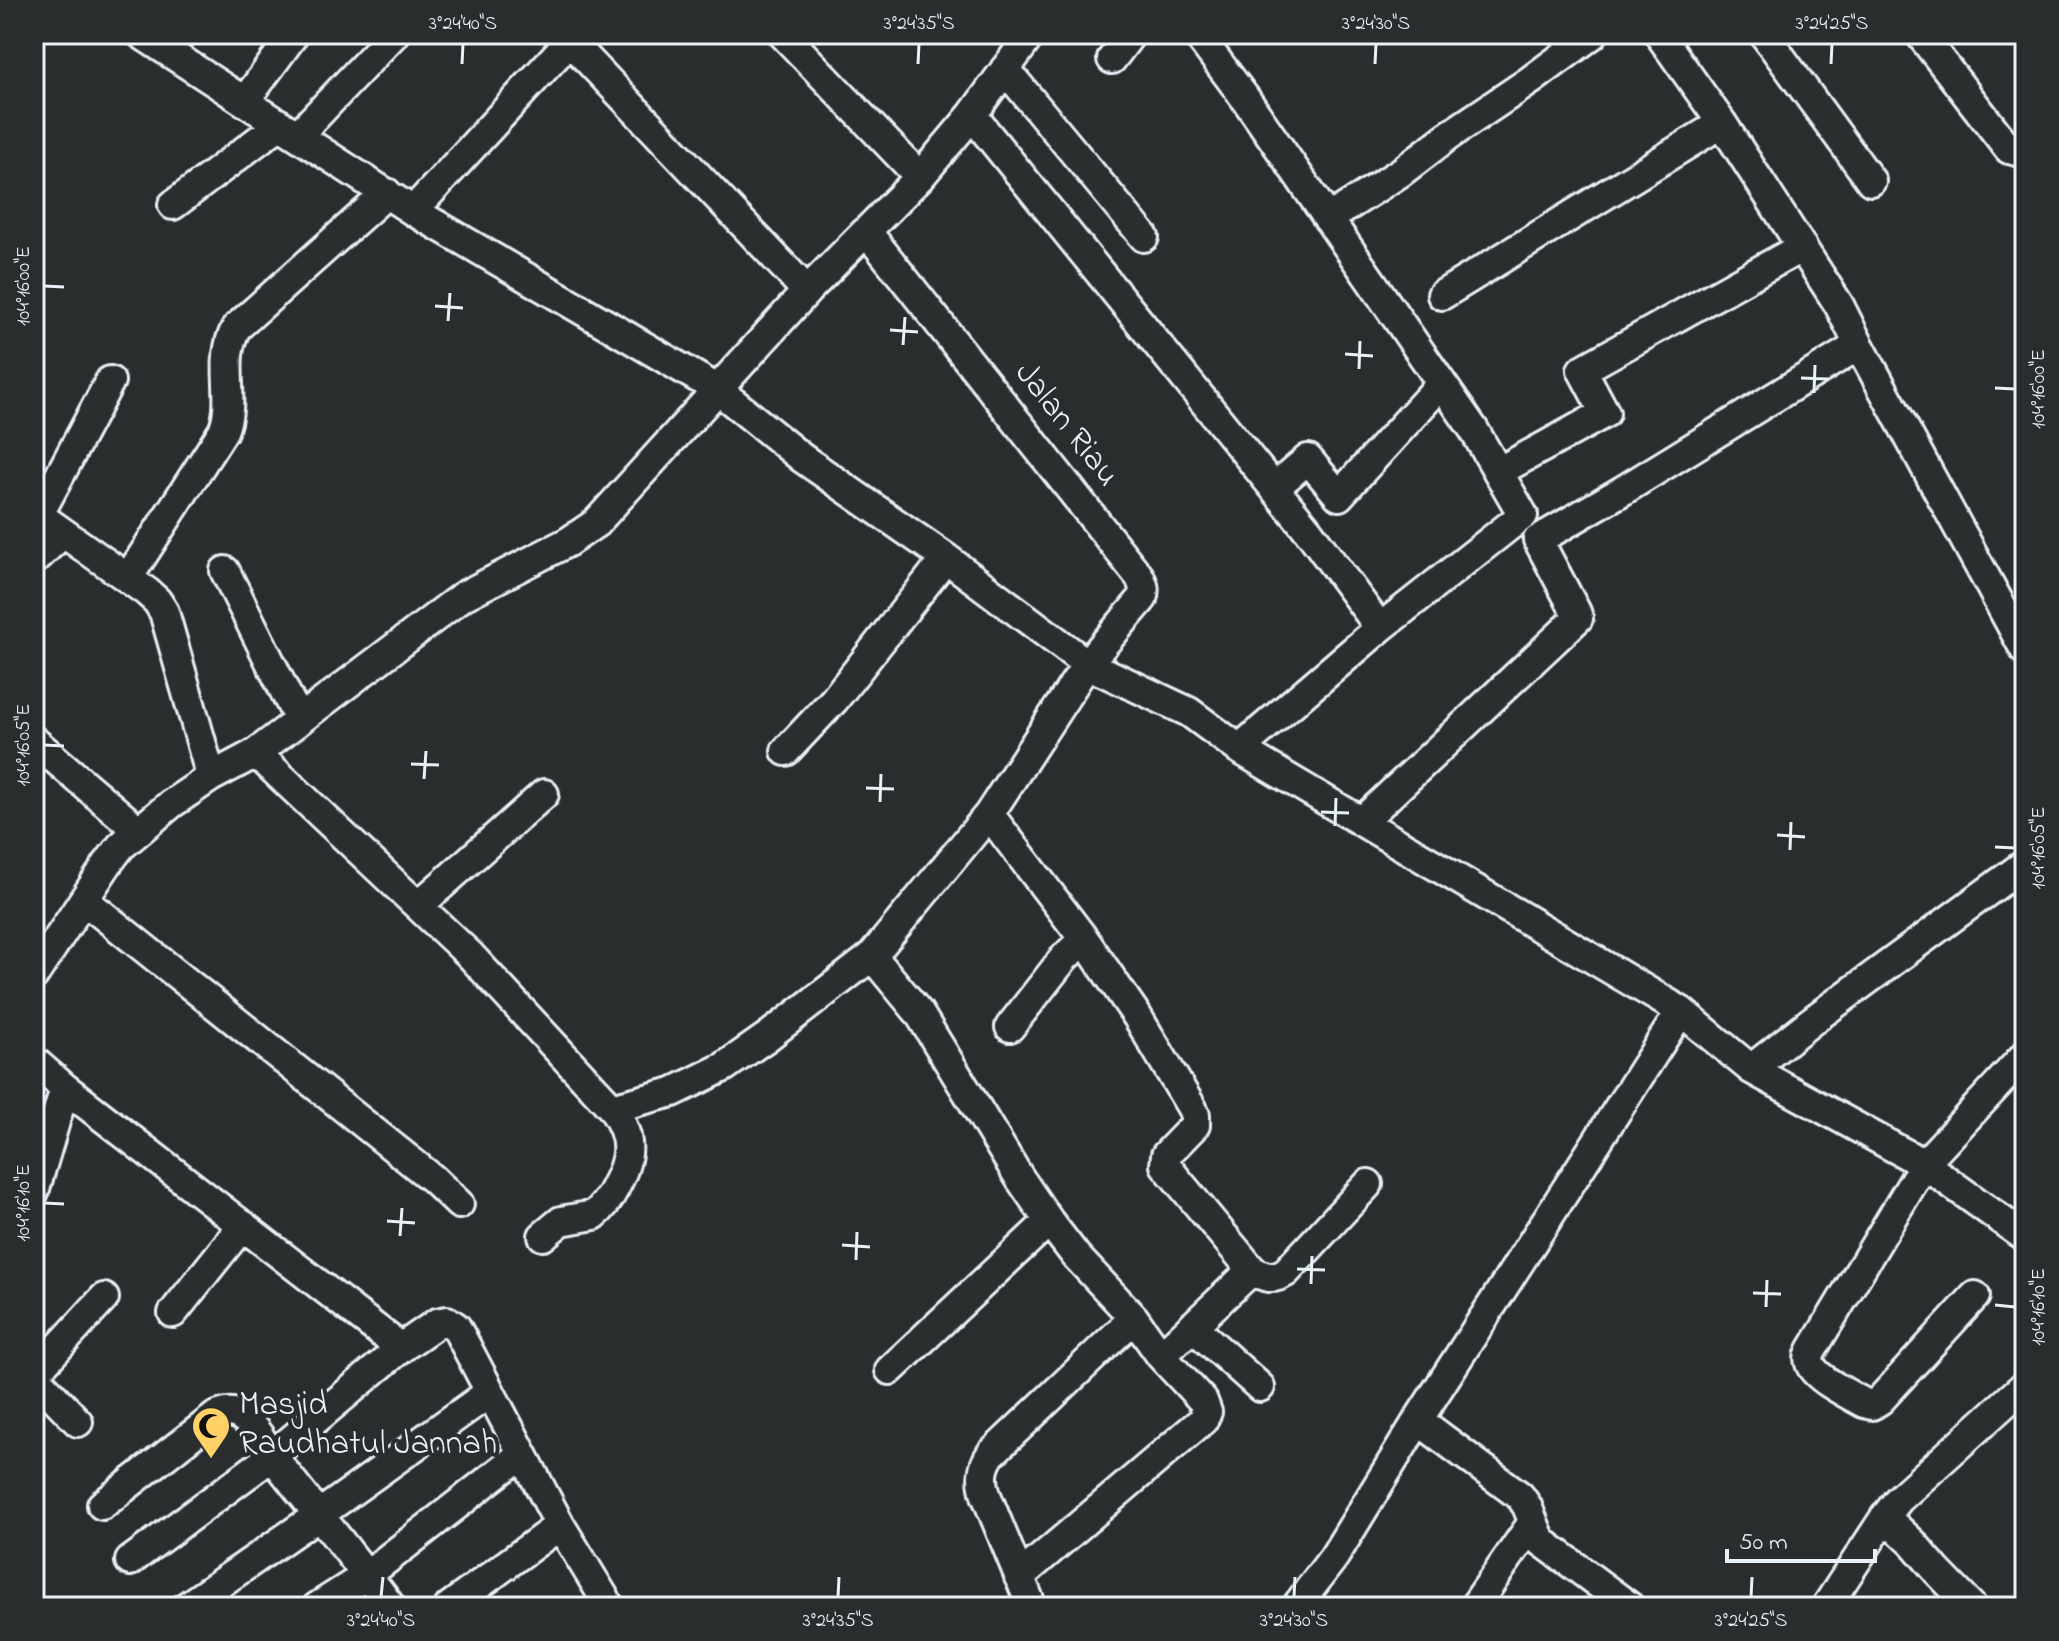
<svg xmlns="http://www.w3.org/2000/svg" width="2059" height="1641" font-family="'Indie Flower',sans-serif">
<rect width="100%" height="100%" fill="#2a2d2e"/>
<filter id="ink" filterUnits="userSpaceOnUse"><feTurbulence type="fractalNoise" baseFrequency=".0125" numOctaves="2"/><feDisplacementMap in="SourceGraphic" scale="16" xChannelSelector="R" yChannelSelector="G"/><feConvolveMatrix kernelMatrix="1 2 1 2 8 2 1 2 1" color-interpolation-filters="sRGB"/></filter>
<g filter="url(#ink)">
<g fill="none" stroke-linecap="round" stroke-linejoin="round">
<defs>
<path id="minor" d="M141,34L413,211L717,389L802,458L946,558L1087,664L1189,712L1239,749L1681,1011L1751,1069L1924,1164L2025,1237
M783,34L920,177
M1197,34L1245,98L1474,430L1523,515L1380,628L1239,749
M1659,34L1722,123L1839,305L1859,345L2025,650
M1764,34L1871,181
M1920,34L2009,149L2025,153
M570,41L807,291
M1112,59L1131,34
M1005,69L1144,237
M245,101L294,34
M972,115L1308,530L1380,628
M298,135L394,34
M173,205L280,124
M413,211L576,34
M1328,219L1401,172L1448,136L1531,80L1593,34
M1442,295L1722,123
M1498,472L1605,413L1582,370L1802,247
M1274,488L1308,459L1339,496L1441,384
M34,512L147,592L157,601L164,612L211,777
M38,516L110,381
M34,560L63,533
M225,571L299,720
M128,578L223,431C237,398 217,358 237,327L387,193
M34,741L139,831
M786,751L834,700L946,558
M256,753L470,955L613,1109L623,1105L673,1092L724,1067L767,1037L872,956L989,814L1087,664L1142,599C1145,590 1144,585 1139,576L867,232
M989,814L1084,939L1137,1016L1192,1108L1195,1115V1125L1166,1155L1165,1165L1252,1270
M1362,821L1578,618L1576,612L1538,540L1622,491L1859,345
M84,900L433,1179L459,1204
M418,906L544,794
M872,956L919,1013L1019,1177L1049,1221L1076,1256L1134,1318L1161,1356L1203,1401L1207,1412L1203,1420L1019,1577
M34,975L108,863L121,846L171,804L211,777L256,753L463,596L568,542L596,523L807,291L920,177L972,115L1031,34
M1010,1027L1064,958L1084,939
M34,1061L65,1088L401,1348
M1751,1069L1813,1020L2025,864
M34,1192L65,1088
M543,1236L561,1221L594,1215C603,1208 609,1199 614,1189C631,1158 633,1139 613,1109
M1975,1296L1880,1400L1872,1405L1864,1403C1851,1396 1813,1377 1810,1363C1808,1358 1810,1354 1812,1350L1924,1164L2025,1055
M173,1313L243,1225
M1192,1326L1260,1387
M1161,1356L1252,1270C1265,1278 1273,1280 1286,1272L1368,1184
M890,1370L1049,1221
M34,1374L104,1298
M34,1376L78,1422
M1418,1420L1520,1496L1527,1506L1541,1541L1630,1607
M102,1505L215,1417C225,1412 234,1410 244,1418C256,1428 264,1445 273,1457C312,1507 353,1556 391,1607
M130,1561L272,1456L401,1348L437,1323L447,1321L456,1327L560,1525L610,1607
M186,1607L320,1514L489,1393
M317,1607L367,1575L522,1454
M449,1607L560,1525
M1032,1607L986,1495C981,1479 982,1467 991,1454L1134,1318
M1296,1607L1334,1557L1418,1420L1681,1011
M1474,1607L1533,1522
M1826,1607L1885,1517
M1972,1607L1937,1571L1913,1543L1885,1517L1899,1499L2025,1385"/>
</defs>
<use href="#minor" stroke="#e8f1f8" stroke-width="34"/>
<use href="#minor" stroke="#2a2d2e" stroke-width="28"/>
</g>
</g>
<path fill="none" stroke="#e8f1f8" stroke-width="3" d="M462,64L463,44M918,64L919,44M1375,64L1376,44M1831,64L1832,44M44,286L64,287M435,306L463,308M448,321L450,293M890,330L918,332M903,345L905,317M1345,354L1373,356M1359,369L1360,341M1801,378L1828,379M1995,388L2015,389M1814,393L1815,365M44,745L64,746M411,764L439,765M424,779L426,751M866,788L894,789M880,802L881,774M1321,812L1349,813M1335,826L1336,798M1777,835L1805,837M1995,847L2015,848M1790,850L1791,822M44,1203L64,1204M387,1221L415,1223M400,1236L402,1208M842,1245L870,1247M856,1260L857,1232M1297,1269L1325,1270M1311,1284L1312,1256M1753,1293L1781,1294M1995,1305L2015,1307M1766,1307L1767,1280M381,1597L383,1577M838,1597L839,1577M1294,1597L1295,1577M1751,1597L1752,1577"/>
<defs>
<symbol id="mosque-pin" viewBox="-11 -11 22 30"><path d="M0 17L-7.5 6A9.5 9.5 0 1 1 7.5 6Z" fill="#ffd166" stroke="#2a2d2e"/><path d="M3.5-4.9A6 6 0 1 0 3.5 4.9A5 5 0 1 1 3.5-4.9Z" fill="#111"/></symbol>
</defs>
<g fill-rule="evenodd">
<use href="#mosque-pin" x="189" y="1404" width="44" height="60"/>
</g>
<g text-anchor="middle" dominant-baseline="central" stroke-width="8" stroke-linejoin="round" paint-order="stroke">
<g font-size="34" fill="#e8f1f8" stroke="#2a2d2e">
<text transform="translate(1066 425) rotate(52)">Jalan Riau</text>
</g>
<g font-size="34" fill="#e8f1f8" stroke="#2a2d2e" text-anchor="start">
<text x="239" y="1406">Masjid<tspan x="239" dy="39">Raudhatul Jannah</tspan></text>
</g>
</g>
<rect width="2059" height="1641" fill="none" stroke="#2a2d2e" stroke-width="88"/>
<path d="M1727 1549v12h148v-12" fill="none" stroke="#e8f1f8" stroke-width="4"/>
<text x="1739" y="1549" font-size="24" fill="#e8f1f8" stroke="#2a2d2e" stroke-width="6" paint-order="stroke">50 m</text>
<rect x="44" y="44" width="1971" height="1553" fill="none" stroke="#e8f1f8" stroke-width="3"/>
<g font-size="20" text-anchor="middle" fill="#e8f1f8">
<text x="463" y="29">3°24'40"S</text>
<text x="919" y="29">3°24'35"S</text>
<text x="1376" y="29">3°24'30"S</text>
<text x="1832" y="29">3°24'25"S</text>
<text transform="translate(22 286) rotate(-90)" y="7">104°16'00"E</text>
<text transform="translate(2037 389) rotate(-90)" y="7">104°16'00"E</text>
<text transform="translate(22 745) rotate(-90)" y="7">104°16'05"E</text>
<text transform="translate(2037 848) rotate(-90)" y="7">104°16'05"E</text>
<text transform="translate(22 1203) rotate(-90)" y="7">104°16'10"E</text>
<text transform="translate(2037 1307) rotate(-90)" y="7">104°16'10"E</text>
<text x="381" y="1626">3°24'40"S</text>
<text x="838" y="1626">3°24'35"S</text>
<text x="1294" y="1626">3°24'30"S</text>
<text x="1751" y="1626">3°24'25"S</text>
</g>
</svg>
